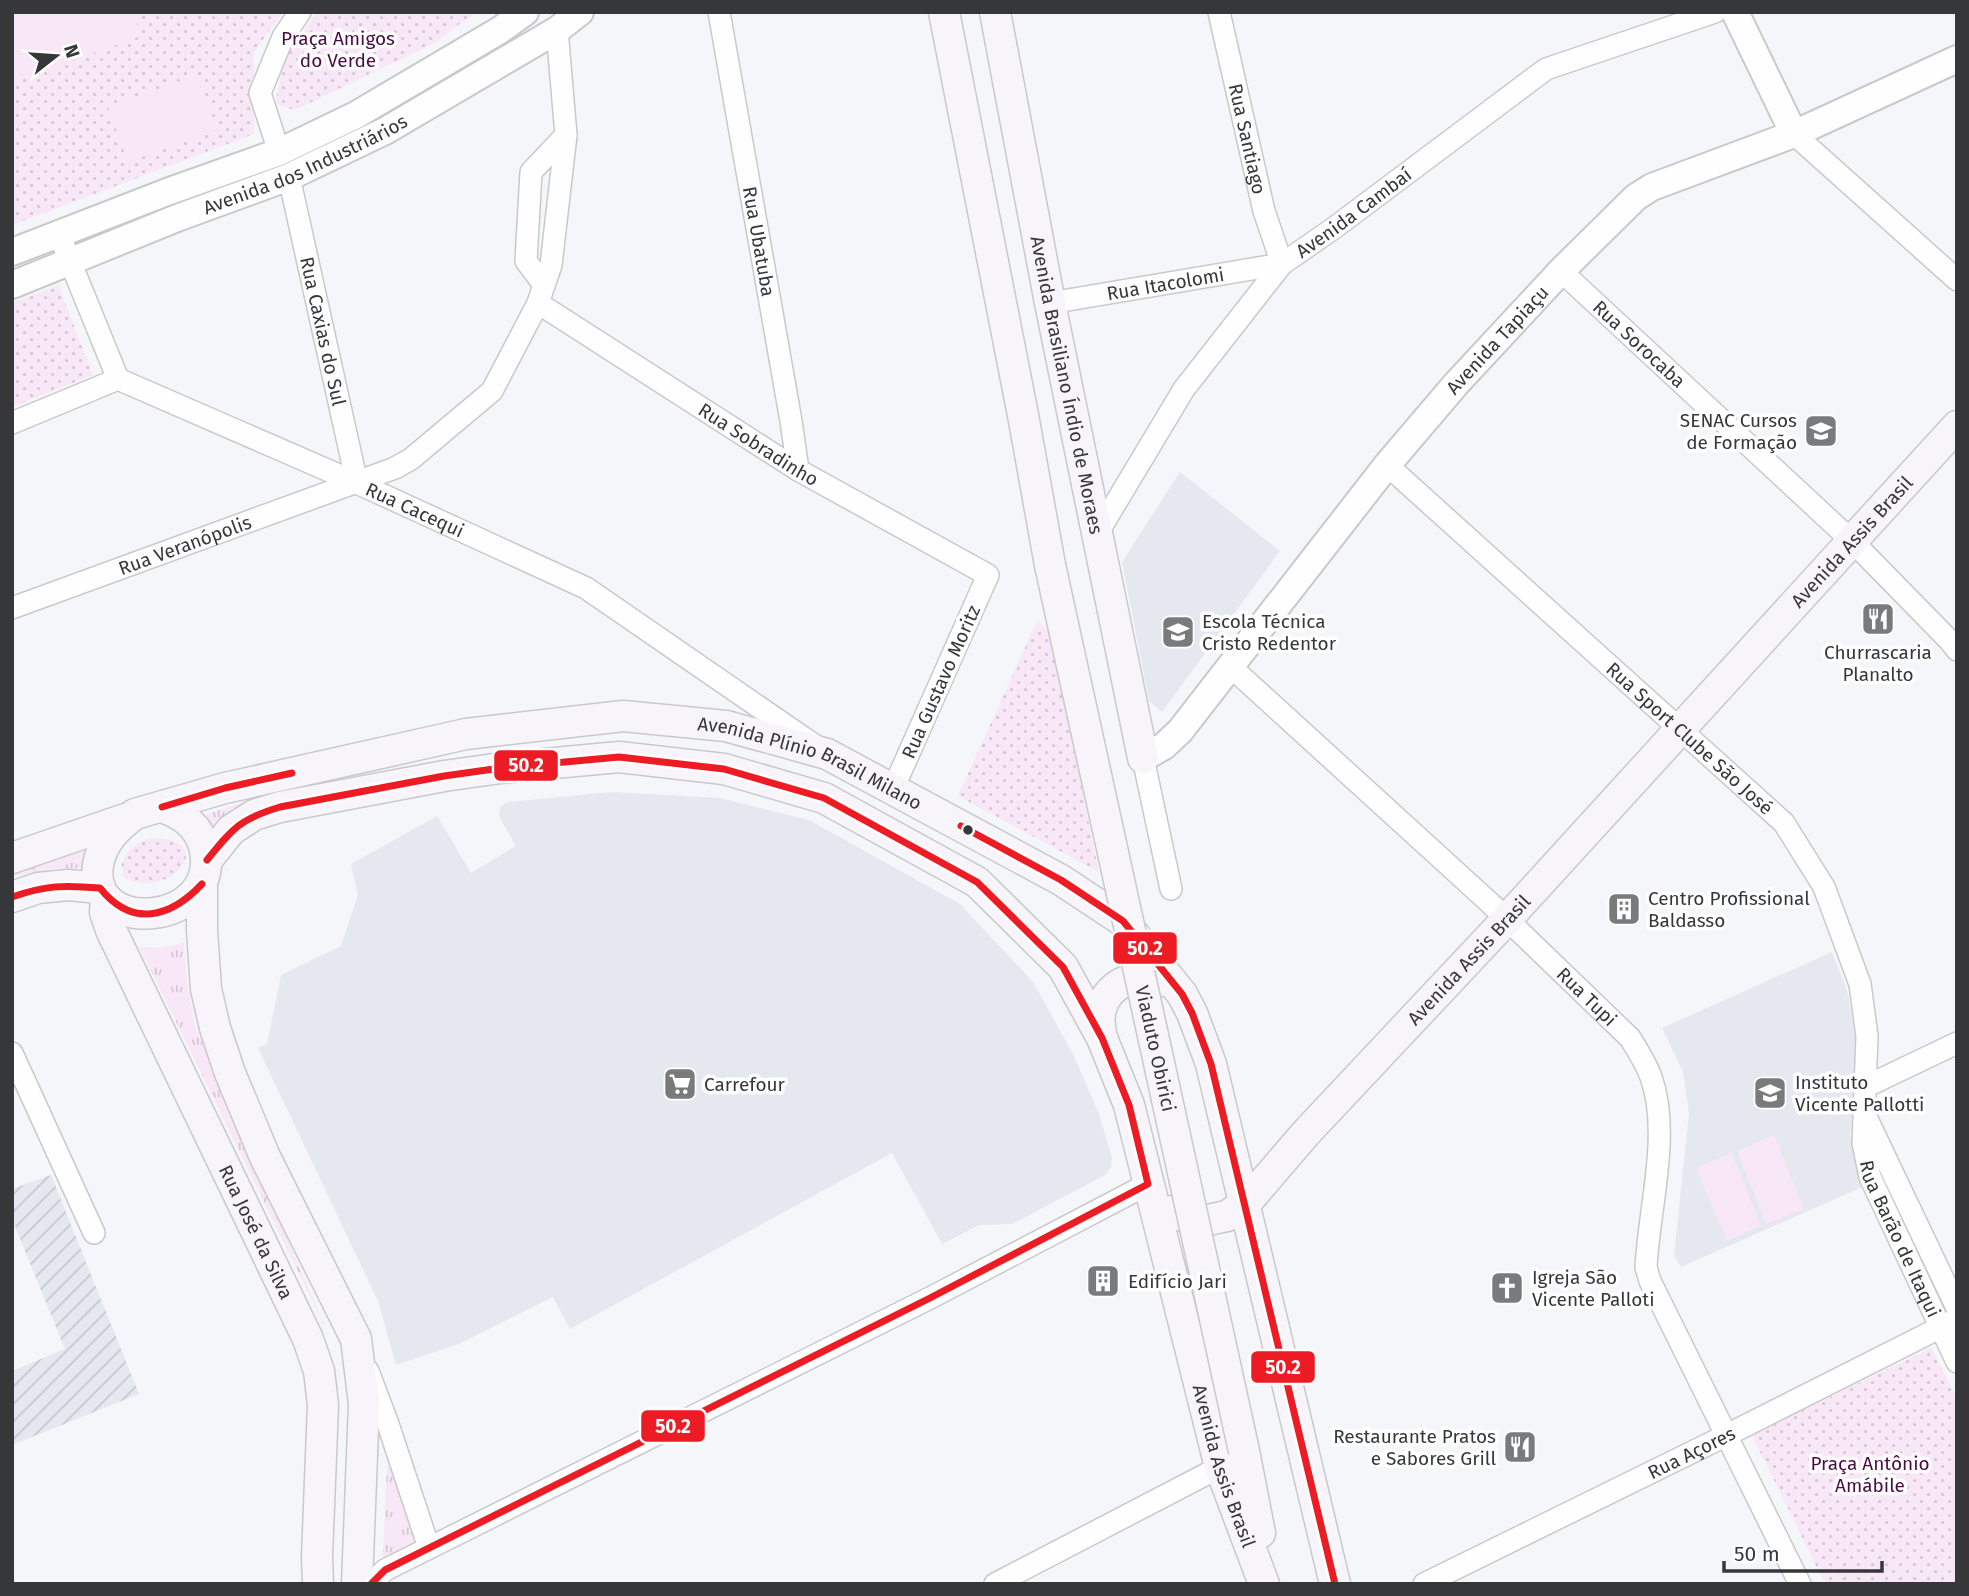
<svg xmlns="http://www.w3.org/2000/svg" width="1969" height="1596" font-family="'Fira Sans',sans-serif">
<defs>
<pattern id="industrial-furrows" width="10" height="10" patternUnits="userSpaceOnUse" patternTransform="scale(1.75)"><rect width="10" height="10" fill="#e6e8f0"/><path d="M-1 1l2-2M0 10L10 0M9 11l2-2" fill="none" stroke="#c6c8cf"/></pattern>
<pattern id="grass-tufts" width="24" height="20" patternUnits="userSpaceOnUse" patternTransform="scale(1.75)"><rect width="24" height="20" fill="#f8e7f6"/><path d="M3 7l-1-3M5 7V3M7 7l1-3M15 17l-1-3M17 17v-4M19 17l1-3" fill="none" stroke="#d5c7d4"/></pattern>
<pattern id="park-dots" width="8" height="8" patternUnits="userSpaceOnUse" patternTransform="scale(1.75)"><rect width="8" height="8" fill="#f8e7f6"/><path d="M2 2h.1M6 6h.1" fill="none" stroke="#d5c7d4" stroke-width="1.8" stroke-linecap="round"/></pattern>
</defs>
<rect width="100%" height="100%" fill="#f5f6f9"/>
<path fill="#e6e8f0" d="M1180,472L1280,551L1162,712L1149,701L1122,562Z
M612,792L720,798L809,820L960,904L1033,982L1073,1054L1099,1114L1112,1158L1111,1168L1105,1175L1012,1224L979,1225L942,1244L892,1153L570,1329L553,1297L459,1344L396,1365L378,1301L258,1048L267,1044L281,975L341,946L358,895L351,864L437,816L471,873L516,846L499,816L500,807L507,802Z
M1832,952L1847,990L1859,1051L1850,1135L1869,1184L1681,1267L1674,1256L1689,1113L1683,1072L1662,1028Z"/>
<path fill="url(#industrial-furrows)" d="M51,1175L139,1394L12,1445V1371L65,1349L12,1219V1189Z"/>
<path fill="url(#grass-tufts)" d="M252,799L223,819L210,835L198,817Z
M100,836L86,869C60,866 37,871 12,877V869Z
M184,942L187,981L195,1026L328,1333L139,946C156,949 167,948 184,942Z
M389,1463H391L420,1541L385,1561L383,1558L387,1466Z"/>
<path fill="url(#park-dots)" d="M12,12H283L254,52V134L12,225Z
M317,12H476L434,43L295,110L275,104L285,58Z
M58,285L93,375L12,407V303Z
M1037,621L1049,631L1099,872L958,796Z
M155,838C221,841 168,901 125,878L121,867C126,849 136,842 155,838Z
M1931,1348L1957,1399V1584H1825L1752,1435Z"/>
<path fill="#f8e7f6" d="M12,12H133L141,36L12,83Z
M196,75L216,130L128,162L108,107Z
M1774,1135L1804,1209L1766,1224L1737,1151Z
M1732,1153L1761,1226L1727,1241L1696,1168Z"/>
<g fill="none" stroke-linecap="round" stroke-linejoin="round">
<defs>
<g id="minor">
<path id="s1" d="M719,12L791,421L798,470"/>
<path id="s2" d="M1219,12L1264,211L1282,264"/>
<path d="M1794,134L1957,280"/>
<path d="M279,152L260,93L283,37L300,12"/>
<path id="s3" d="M289,177L357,483"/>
<path id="s4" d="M59,234L118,379L357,483L586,588L814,745"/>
<path id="s5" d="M1561,271L1853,542L1949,640L1957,650"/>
<path d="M544,285L526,261L531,172L566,135"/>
<path id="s6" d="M538,303L798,470L988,575L893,789"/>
<path id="s7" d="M1050,303L1282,264"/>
<path d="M12,423L118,379"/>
<path id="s8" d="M1387,465L1784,823L1824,887L1860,984L1867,1036L1863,1143L1870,1177L1957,1362"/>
<path id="s9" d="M1097,534L1184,389L1282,264L1334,228L1546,69L1715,12"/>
<path id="s10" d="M12,608L395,468L411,459L492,391L538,303L551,265L566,135L557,30"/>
<path id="s11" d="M1231,667L1490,903L1630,1038C1638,1051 1646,1063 1651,1077C1671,1133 1649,1208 1646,1267L1650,1281L1800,1584"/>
<path d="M1143,758L1171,889"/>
<path d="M12,1053L94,1233"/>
<path d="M1865,1087L1957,1043"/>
<path d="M1866,1117L1957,1308"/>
<path d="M368,1371L388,1424L429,1548"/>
<path d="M371,1584L385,1570L930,1298L1148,1184"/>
<path d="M995,1584L1220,1467"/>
<path id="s12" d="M1424,1584L1727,1435L1957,1319"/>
</g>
<g id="tertiary">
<path d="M1735,12L1794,134"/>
<path d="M12,252L167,192L279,152L356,115L500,30L525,12"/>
<path id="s13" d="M12,285L177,218L289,177L385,131L557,30L580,12"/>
<path id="s14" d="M1143,758L1164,746L1180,731L1387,465L1456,384L1561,271L1636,197L1652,187L1794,134L1957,59"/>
</g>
<g id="secondary">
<path d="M944,12L1023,415L1050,565"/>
<path id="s15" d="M995,12L1050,303L1143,758"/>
<path id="s16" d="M162,807C183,814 201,828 205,851C219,926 87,937 98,865C102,842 117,827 135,814L225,788L466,734L623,716L726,726L827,754L1061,880L1123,921L1182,994L1192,1013L1211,1064L1335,1584"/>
<path d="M12,858L125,819"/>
<path id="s17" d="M207,860L231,830L254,815L280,807L444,776L501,768L619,757L724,769L824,798L977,882L1063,967L1102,1038L1129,1105L1220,1467L1264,1584"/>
<path d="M202,884V930L206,989L215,1028L230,1073L265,1157L356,1339L364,1404L357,1584"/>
<path d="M12,897L38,888L68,885L100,888"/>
<path id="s18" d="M106,898L105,912L111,930L308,1339L319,1371L323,1405L317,1557L318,1584"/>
<path d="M1102,1038C1100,1029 1098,1019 1101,1009C1108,982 1141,970 1165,981"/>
<path id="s19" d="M1171,1211L1190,1219L1208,1220L1227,1216L1245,1204L1306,1133L1507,919L1957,426"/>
<path d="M1244,1451L1260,1533"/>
</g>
</defs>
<use href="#minor" stroke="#c8c9cb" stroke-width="24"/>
<use href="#tertiary" stroke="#c8c9cb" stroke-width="30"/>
<use href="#secondary" stroke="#c8c9cb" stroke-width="33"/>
<use href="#minor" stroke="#fefefe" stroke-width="21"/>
<use href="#tertiary" stroke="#fefefe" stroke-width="26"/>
<use href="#secondary" stroke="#f7f5f9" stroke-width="30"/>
<defs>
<g id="secondary-bridge">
<path id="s20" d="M1050,565L1244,1451"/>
</g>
</defs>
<use href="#secondary-bridge" stroke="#c8c9cb" stroke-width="33" stroke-linecap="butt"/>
<use href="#secondary-bridge" stroke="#f7f5f9" stroke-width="30"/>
<defs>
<path id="bus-1" d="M162,807L225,788L292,773
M961,826L1061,880L1123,921L1182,994L1192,1013L1211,1064L1335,1584
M207,860C233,828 240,819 280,807L444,776L501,768L619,757L724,769L824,798L977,882L1063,967L1102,1038L1129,1105L1148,1184L930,1298L385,1570L371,1584
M12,897C47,885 64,885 100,888C132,928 170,918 202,884"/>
</defs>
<use href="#bus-1" stroke="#fff" stroke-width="12"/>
<use href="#bus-1" stroke="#ed1c24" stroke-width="7"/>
</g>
<defs>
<symbol id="university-square" viewBox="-11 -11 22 22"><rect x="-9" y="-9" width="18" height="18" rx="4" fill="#797a7c" stroke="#fff"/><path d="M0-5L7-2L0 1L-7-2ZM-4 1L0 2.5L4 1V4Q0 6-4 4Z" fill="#fff"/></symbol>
<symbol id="restaurant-square" viewBox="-11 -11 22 22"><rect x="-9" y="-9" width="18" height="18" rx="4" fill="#797a7c" stroke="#fff"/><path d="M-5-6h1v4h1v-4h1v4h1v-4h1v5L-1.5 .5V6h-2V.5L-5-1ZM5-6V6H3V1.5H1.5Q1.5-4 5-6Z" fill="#fff"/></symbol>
<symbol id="building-square" viewBox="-11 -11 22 22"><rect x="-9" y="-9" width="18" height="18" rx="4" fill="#797a7c" stroke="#fff"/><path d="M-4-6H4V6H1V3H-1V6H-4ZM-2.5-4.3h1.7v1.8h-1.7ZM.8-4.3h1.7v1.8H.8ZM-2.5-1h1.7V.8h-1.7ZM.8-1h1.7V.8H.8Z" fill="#fff"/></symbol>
<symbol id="supermarket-square" viewBox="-11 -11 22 22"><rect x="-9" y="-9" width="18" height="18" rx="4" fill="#797a7c" stroke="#fff"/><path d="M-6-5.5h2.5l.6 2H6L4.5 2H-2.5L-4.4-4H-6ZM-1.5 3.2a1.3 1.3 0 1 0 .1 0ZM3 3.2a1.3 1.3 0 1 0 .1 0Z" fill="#fff"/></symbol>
<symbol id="school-square" viewBox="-11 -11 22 22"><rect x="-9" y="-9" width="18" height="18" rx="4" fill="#797a7c" stroke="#fff"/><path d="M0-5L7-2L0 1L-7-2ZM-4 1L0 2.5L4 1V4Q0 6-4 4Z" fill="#fff"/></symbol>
<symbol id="church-square" viewBox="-11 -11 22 22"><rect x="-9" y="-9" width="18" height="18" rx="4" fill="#797a7c" stroke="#fff"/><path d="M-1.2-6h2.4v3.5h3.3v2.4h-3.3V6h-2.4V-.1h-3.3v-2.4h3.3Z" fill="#fff"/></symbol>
</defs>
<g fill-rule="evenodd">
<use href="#university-square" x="1802" y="412" width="38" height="38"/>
<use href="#restaurant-square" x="1859" y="600" width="38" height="38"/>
<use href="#university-square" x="1159" y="613" width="38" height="38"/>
<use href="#building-square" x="1605" y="890" width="38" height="38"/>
<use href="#supermarket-square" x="661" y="1065" width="38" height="38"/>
<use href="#school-square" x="1751" y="1074" width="38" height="38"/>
<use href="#building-square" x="1084" y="1262" width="38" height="38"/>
<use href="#church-square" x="1488" y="1269" width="38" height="38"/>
<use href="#restaurant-square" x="1501" y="1428" width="38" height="38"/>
</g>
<circle fill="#363739" stroke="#fff" stroke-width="2.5" cx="968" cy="830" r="6"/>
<g text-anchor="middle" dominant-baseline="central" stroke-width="7" stroke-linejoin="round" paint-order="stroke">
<g font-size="19" fill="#4b0b45" stroke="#fff">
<text x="338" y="38">Praça Amigos<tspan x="338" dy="22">do Verde</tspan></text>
<text x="1870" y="1463">Praça Antônio<tspan x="1870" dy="22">Amábile</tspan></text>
</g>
<g font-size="19" fill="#363739" stroke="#fff">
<text stroke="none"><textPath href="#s2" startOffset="130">Rua Santiago</textPath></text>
<text stroke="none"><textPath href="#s13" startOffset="317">Avenida dos Industriários</textPath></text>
<text stroke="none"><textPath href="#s9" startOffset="416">Avenida Cambaí</textPath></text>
<text stroke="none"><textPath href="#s1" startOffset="233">Rua Ubatuba</textPath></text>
<text stroke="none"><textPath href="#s7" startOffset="117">Rua Itacolomi</textPath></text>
<text stroke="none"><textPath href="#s3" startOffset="158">Rua Caxias do Sul</textPath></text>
<text stroke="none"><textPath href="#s14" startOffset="550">Avenida Tapiaçu</textPath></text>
<text stroke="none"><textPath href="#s5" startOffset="107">Rua Sorocaba</textPath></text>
<text stroke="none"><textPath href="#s15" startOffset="380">Avenida Brasiliano Índio de Moraes</textPath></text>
<text stroke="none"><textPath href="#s6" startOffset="262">Rua Sobradinho</textPath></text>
<text stroke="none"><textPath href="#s4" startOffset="481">Rua Cacequi</textPath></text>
<text stroke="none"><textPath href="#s19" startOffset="978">Avenida Assis Brasil</textPath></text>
<text stroke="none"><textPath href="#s10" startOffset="184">Rua Veranópolis</textPath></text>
<text transform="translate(941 682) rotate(-66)">Rua Gustavo Moritz</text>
<text stroke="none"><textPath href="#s8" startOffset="408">Rua Sport Clube São José</textPath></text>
<text stroke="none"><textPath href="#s16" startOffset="1001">Avenida Plínio Brasil Milano</textPath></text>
<text stroke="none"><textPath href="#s19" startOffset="411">Avenida Assis Brasil</textPath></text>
<text stroke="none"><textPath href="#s11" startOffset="485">Rua Tupi</textPath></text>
<text stroke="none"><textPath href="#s20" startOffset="495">Viaduto Obirici</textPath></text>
<text stroke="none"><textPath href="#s18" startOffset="368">Rua José da Silva</textPath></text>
<text stroke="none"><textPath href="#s8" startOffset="976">Rua Barão de Itaqui</textPath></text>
<text stroke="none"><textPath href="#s12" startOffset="298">Rua Açores</textPath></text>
<text stroke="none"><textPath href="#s17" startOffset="1468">Avenida Assis Brasil</textPath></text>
</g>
<g font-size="19" fill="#363739" stroke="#fff" text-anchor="start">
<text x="1797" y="420" text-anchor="end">SENAC Cursos<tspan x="1797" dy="22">de Formação</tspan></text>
<text x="1202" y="621">Escola Técnica<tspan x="1202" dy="22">Cristo Redentor</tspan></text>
<text x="1878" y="652" text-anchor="middle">Churrascaria<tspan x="1878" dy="22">Planalto</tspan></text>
<text x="1648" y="898">Centro Profissional<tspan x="1648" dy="22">Baldasso</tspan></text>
<text x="1795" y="1082">Instituto<tspan x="1795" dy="22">Vicente Pallotti</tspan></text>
<text x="704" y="1084">Carrefour</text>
<text x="1532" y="1277">Igreja São<tspan x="1532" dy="22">Vicente Palloti</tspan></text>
<text x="1128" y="1281">Edifício Jari</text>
<text x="1496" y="1436" text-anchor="end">Restaurante Pratos<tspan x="1496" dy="22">e Sabores Grill</tspan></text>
</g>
</g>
<g stroke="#fff" stroke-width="2.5">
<rect x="493" y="749" width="66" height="33" rx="7" fill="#ed1c24"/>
<rect x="1112" y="931" width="66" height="34" rx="7" fill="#ed1c24"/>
<rect x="1250" y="1350" width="66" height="34" rx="7" fill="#ed1c24"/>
<rect x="640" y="1409" width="66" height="34" rx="7" fill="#ed1c24"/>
</g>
<g font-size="19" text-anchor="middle" font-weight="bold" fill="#fff">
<text x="526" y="772">50.2</text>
<text x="1145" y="955">50.2</text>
<text x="1283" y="1374">50.2</text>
<text x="673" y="1433">50.2</text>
</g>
<rect width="1969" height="1596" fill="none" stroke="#363739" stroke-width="28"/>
<g transform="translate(56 56) rotate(73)" stroke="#ffffff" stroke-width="5" paint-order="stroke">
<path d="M0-5L12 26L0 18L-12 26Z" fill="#363739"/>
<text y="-10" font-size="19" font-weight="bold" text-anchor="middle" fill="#363739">N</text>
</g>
<path d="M1724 1561v10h158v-10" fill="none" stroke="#363739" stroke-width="3.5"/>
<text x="1734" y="1561" font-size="21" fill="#363739" stroke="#ffffff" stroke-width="5" paint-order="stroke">50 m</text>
</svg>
